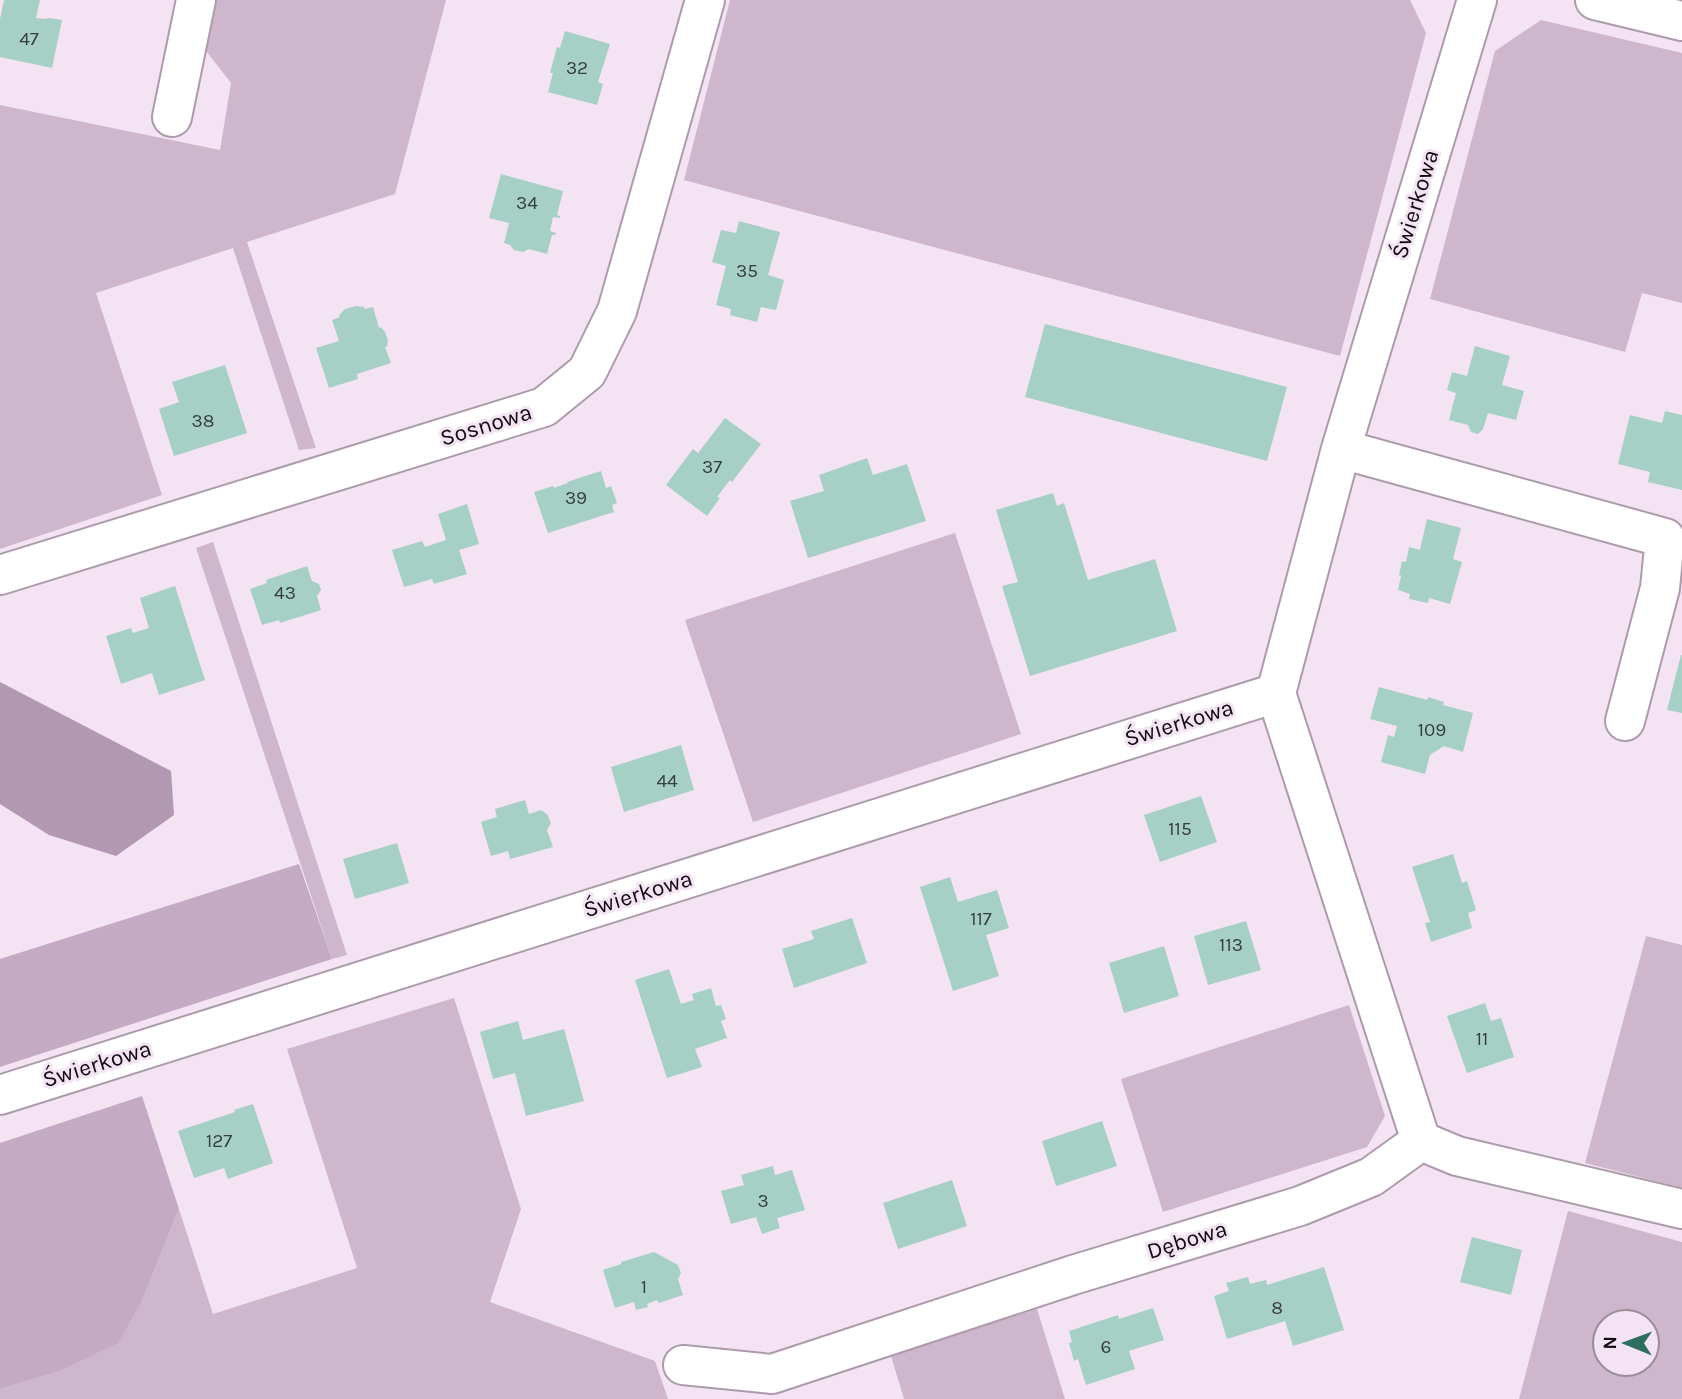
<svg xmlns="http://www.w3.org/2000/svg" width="1682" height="1399" font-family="Karla,sans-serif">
<rect width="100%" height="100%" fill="#f4e3f3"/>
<path fill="#ceb7cd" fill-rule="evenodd" d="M214,0H446L395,194L247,242L316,448L299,450L233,248L96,293L162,495L0,549V105L220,150L231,83L203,47Z
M730,0H1410L1426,33L1340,356L684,180Z
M1541,20L1682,53V303L1642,293L1625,352L1430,299L1495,51Z
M955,533L1021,734L753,822L685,620Z
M213,542L347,955L332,959L196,548Z
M1646,936L1682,945V1188L1585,1163Z
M454,998L521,1209L490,1302L655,1361L668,1399H0V1389L57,1372L143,1299L179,1209L213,1314L357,1268L287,1049Z
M1349,1005L1385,1116L1367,1147L1163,1212L1121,1079Z
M1568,1211L1682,1242V1399H1519ZM1605,1322H1647V1364H1605Z
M1037,1309L1065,1399H904L891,1356Z"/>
<path fill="#c5aac4" d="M299,864L332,959L0,1067V959Z
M142,1096L179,1209L143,1299L118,1343L57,1372L0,1389V1143Z"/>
<path fill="#b298b1" d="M0,682L171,771L174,815L116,856L49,835L0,804Z"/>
<path fill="#a6d0c5" d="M4,0H40L36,18L44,19L49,18L62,20L52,68L0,57V19Z
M565,31L610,44L598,82L603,84L597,105L548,92L553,73H550L557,47L560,48Z
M501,174L563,191L557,215L560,216V218L553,217L550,231L556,233L555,235H552L547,254L529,249L523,252L514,250L510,245L504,243L509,223L489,218Z
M739,221L780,232L768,275L784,280L776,310L761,307L757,322L730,315L731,309L716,305L726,266L712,262L721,230L736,233Z
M356,306L364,307L365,309L373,307L379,328L381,327L385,332L388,340L387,347H385L391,363L357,374L358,379L329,388L316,348L339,341L332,320L340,317L339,315L345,309Z
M1045,324L1287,387L1267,461L1025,397Z
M1475,346L1510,356L1502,385L1524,391L1516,420L1488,413L1483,429L1478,434L1471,432L1468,425L1449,420L1456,393L1447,390L1452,372L1467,376Z
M225,365L247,433L174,456L159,409L179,402L172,382Z
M1665,411L1682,415V490L1648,482L1650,472L1618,464L1630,415L1662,423Z
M725,418L761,444L732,482L730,480L717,497L720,498L707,516L666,485L693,449L698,453Z
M867,458L873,475L907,464L926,521L808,558L790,501L824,491L819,475Z
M601,471L606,488L611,486L617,503L612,505L614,512L548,533L534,492L553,486L554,488L568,483L567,482Z
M1053,493L1057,506L1064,503L1088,580L1155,559L1177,631L1030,676L1002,586L1018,582L996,510Z
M467,504L479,544L459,550L467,574L434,584L432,579L404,587L392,550L422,541L425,547L446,540L438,514Z
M1427,519L1461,528L1453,559L1462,562L1450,604L1429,598L1428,603L1409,599L1410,594L1398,590L1401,576L1399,575L1402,561L1406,562L1409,547L1420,550Z
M307,566L312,581L319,584L321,590L317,596L321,610L280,623L279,620L262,625L250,589L267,583L266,580Z
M175,586L205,680L159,695L152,673L121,684L106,636L131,628L133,633L149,628L140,598Z
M1681,655H1682V713L1667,710Z
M1379,687L1427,700L1428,697L1444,702L1443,705L1473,713L1463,752L1444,746L1430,755L1425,774L1381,762L1388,735L1394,737L1397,726L1370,719Z
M681,745L694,790L624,812L611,767Z
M1201,796L1217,842L1160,862L1144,815Z
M525,800L529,814L541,810L547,814L551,823L547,830L553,847L510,859L508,851L491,856L481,822L497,817L495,809Z
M397,843L409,883L355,899L343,859Z
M1453,854L1462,883L1467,881L1476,910L1468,913L1472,928L1431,942L1425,923L1430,922L1412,867Z
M950,877L958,902L997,890L1009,928L986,935L999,976L953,991L920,887Z
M852,918L867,963L794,988L782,949L814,939L811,931Z
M1246,921L1261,970L1208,985L1194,936Z
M1164,946L1179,996L1124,1013L1109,963Z
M669,969L681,1004L694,1000L692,994L711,988L716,1006L721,1005L726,1019L721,1021L727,1038L695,1049L702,1067L667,1078L635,980Z
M1485,1003L1491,1021L1501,1018L1514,1057L1467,1073L1447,1016Z
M518,1021L523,1040L564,1029L584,1101L526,1116L515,1073L493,1079L480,1032Z
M253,1104L273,1163L228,1179L224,1168L194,1178L178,1131L235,1112L234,1110Z
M1102,1121L1117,1166L1056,1186L1042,1141Z
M773,1166L775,1175L792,1170L805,1210L777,1218L780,1228L762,1234L756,1217L731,1224L721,1191L744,1185L741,1175Z
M952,1180L967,1226L898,1249L883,1203Z
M1472,1237L1522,1250L1511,1295L1460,1282Z
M654,1252L678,1265L681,1273L678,1279L683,1295L659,1303L657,1300L647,1304L648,1307L636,1310L634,1302L615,1308L603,1270L621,1264V1262Z
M1324,1267L1344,1330L1293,1346L1285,1321L1227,1339L1214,1296L1229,1291L1226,1283L1248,1277L1250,1284L1266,1280L1267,1285Z
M1153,1308L1164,1340L1129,1351L1135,1369L1086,1385L1078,1359L1074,1361L1069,1343L1072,1342L1069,1331L1118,1315L1119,1319Z"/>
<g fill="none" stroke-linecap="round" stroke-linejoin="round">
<defs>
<path id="minor" d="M1595,0L1682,21
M172,117L196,0
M1341,449L1665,538L1660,588L1625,721
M0,575L544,407L587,372L617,311L705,0
M1276,693L1421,1141
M0,1095L1276,693L1341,449L1477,0
M1421,1141L1457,1156L1682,1209
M683,1365L772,1374L1073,1275L1300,1206L1371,1177L1421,1141"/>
</defs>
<use href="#minor" stroke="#ac9cab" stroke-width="42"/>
<use href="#minor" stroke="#fff" stroke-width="38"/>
</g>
<g text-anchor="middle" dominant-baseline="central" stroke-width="6" stroke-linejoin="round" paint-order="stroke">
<g font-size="19" fill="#363d3e">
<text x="29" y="39">47</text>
<text x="577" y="68">32</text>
<text x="527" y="203">34</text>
<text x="747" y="271">35</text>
<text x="203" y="421">38</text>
<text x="712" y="467">37</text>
<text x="576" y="498">39</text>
<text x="285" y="593">43</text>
<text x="1432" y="730">109</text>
<text x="667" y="781">44</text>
<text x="1180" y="829">115</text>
<text x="981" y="919">117</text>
<text x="1231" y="945">113</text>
<text x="1482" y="1039">11</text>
<text x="219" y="1141">127</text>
<text x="763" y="1201">3</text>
<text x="644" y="1287">1</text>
<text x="1277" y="1308">8</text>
<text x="1106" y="1347">6</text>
</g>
<g font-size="23" fill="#110c11" stroke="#f4e3f3">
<text transform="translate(1415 204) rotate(-73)">Świerkowa</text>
<text transform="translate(486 425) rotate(-17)">Sosnowa</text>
<text transform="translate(1179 723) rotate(-17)">Świerkowa</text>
<text transform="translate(638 894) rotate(-17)">Świerkowa</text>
<text transform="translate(97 1064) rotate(-17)">Świerkowa</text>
<text transform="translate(1187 1240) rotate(-17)">Dębowa</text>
</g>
</g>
<g transform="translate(1626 1343) rotate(271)"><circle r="33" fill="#f4e3f3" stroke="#998d99" stroke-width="2"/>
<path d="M0-5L12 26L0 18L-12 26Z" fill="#2c6f60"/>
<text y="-10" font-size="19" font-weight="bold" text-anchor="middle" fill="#110c11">N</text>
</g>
</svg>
